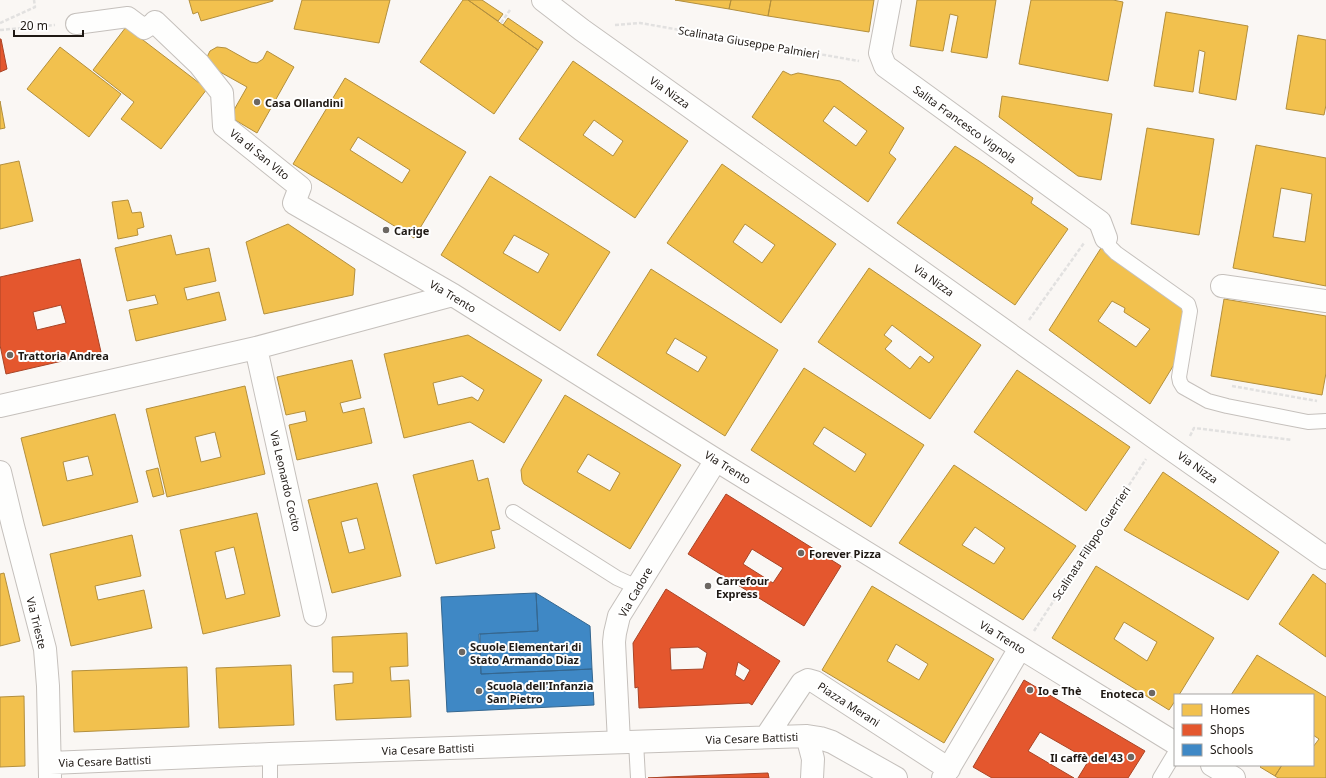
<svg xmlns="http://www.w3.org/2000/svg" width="1326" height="778" font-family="'Noto Sans',sans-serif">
<rect width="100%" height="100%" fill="#faf7f4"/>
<path fill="#f2c14e" stroke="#b38f3d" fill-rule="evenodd" d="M189,0H273V1L201,21L198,12L193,14Z
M302,0H390L379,43L294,29Z
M463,0H468L538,50L494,114L420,62Z
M468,0H482L503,14L498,21Z
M675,0H731L729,9Z
M731,0H771L768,16L729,9Z
M771,0H874L869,32L768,16Z
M917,0H996L987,58L951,52L958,16L950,14L943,51L910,46Z
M1031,0H1113L1123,2L1108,81L1019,64Z
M1166,12L1248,26L1236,100L1199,93L1205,52L1199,50L1193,92L1154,86Z
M508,18L543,42L538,50L503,25Z
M126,27L207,89L161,149L121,119L134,102L93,70Z
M1298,35L1326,40V105L1324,115L1286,109Z
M60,47L121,94L89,137L27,89Z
M217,47L226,48L251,62L257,63L263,59L267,51L294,67L257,133L230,117L247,87L204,63L210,51Z
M573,61L688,141L635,218L519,139ZM594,120L623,141L613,156L583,135Z
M783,71L791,75L798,73L840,81L904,128L889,153L896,159L868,202L752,117ZM834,106L867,131L856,146L823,121Z
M345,78L466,152L414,238L293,164ZM358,137L410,170L402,183L350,150Z
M1002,96L1112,114L1101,180L1078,176L999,117Z
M0,101L5,128L0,129Z
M1147,128L1214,139L1199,235L1131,224Z
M1256,145L1326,158V286L1233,268ZM1281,188L1312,194L1305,242L1273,237Z
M955,146L979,161L1033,198L1031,203L1068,229L1015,305L897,223Z
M19,161L33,221L0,229V165Z
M722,164L836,244L781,323L667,243ZM745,224L775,245L762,263L733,242Z
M490,176L610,252L560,331L441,255ZM514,235L549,254L538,273L503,253Z
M128,200L132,213L141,212L144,227L137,229L138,235L118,239L112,202Z
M288,224L355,269L353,295L264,314L246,242Z
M171,235L176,255L209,248L216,281L184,288L187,300L219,292L226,320L136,341L129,310L158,304L155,295L127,301L115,248Z
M1101,248L1185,306L1178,358L1150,404L1049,330ZM1112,301L1125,308L1124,312L1150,329L1136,347L1098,321Z
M869,268L981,345L930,419L818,342ZM892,325L934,357L929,363L920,356L910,369L885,349L892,341L884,335Z
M651,269L778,350L725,436L597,355ZM675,338L707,357L698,372L666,353Z
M1224,299L1326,316V373L1322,395L1211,376Z
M468,335L542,380L504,443L470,422L404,438L384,354ZM462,376L484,390L478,401L472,397L438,405L433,383Z
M352,360L361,398L340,403L343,413L364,408L372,443L297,460L289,425L307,421L305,411L286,415L277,377Z
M804,368L924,445L871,527L751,450ZM824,427L866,454L855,472L813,444Z
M1017,370L1130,447L1086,511L974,432Z
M245,386L265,474L167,497L146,409ZM215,432L221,457L201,462L195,437Z
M565,395L681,465L630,549L524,484L522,480L521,470L524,464ZM588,454L620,473L610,491L577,472Z
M115,414L138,502L43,526L21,438ZM88,456L93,475L67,481L63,462Z
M473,460L478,481L488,478L500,529L491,531L495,548L436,564L413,475Z
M954,465L1076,546L1023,620L899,543ZM975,527L1005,548L994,564L962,545Z
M158,468L164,494L153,497L146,471Z
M1163,472L1279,552L1248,600L1124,530Z
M377,483L401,576L332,593L308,500ZM357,518L365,549L349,553L341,522Z
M257,513L280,616L203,634L180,530ZM234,547L245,594L226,599L215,552Z
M132,535L141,576L95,586L98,600L144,590L152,628L71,646L50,554Z
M1096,566L1214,638L1179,695H1175V701L1169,710L1052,638ZM1124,622L1157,642L1147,661L1114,639Z
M4,573L20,641L0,646V574Z
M1313,574L1326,584V657L1279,624Z
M872,586L994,659L944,743L822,670ZM896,644L928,664L919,680L887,661Z
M407,633L408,666L390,667L391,681L409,680L411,717L336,720L334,685L353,683V672H333L332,637Z
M1257,655L1326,697V778H1278L1275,776L1282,765H1313V747L1319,739L1313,735V695H1231Z
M291,665L294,725L219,728L216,668Z
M187,667L189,727L74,732L72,671Z
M24,696L25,766L0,767V697Z
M1262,765H1282L1275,776L1260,767Z"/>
<path fill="#e4572e" stroke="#a94426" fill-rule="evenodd" d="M0,39H1L7,69L0,72Z
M80,259L101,352L6,374L0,345V277ZM61,305L66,323L37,330L33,312Z
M726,494L841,566L804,626L688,554ZM752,549L783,568L773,583L743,564Z
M666,589L780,661L752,705L749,703L639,708L638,687L635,688L633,643ZM698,647L707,653L703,669L671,670L670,648ZM738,662L750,670L744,681L735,675Z
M1024,680L1145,751L1128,778H1078L1089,760L1040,732L1028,751L1074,778H992L973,767Z
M768,773L769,778H648L666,777Z"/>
<path fill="#3f88c5" stroke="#356790" d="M536,593L538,631L479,634L481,674L592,669L594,705L447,712L441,597Z
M536,593L590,626L592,669L481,674L480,634L538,631Z"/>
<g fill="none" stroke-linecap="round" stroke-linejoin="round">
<defs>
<path id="service" d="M1106,238L1110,247L1116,253L1188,304L1190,311L1179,377L1180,382L1183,387L1208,401L1227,406L1308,422L1326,421
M513,512L617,578L637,587
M636,742L638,778
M270,754V778
M1160,778L1175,753"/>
<path id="pedestrian" d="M76,24L128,17L144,29L155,22"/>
<path id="minor" d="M890,0L880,53L885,66L1100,222L1106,238
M155,22L199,64L222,93L224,126L300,187L294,203L453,295L716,460L1175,743
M1222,286L1326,301
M256,348L315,615
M0,406L256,348L453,295
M0,472L13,526L45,649L48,686L50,777
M807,736L813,759L812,778
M766,737L802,683L808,680L815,682L949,769
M619,742L614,642L615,633L619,616L716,460
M50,763L270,754L807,736L820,738L832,742L896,778
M1212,765L1234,778
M943,778L1020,648"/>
<path id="tertiary" d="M543,0L582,30L1158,440L1326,558"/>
</defs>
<use href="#service" stroke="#c5c0bc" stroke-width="16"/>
<use href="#pedestrian" stroke="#c5c0bc" stroke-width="22"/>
<use href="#minor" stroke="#c5c0bc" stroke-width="24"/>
<use href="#tertiary" stroke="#c5c0bc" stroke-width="24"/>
<path stroke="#e2e1e0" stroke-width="2.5" stroke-dasharray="4 2" stroke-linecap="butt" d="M0,23L35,7L34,0
M501,23L510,10
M615,25L640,23L859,61
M0,30L55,25
M1029,320L1084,243
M1232,386L1317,401
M1190,436L1194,428L1292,440
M1034,631L1146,459"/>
<use href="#service" stroke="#fefefd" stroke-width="14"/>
<use href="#pedestrian" stroke="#fefefd" stroke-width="20"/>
<use href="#minor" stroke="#fefefd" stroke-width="22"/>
<use href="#tertiary" stroke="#fefefd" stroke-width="22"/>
</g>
<g fill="#6c6762" stroke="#fff" stroke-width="1.5">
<circle cx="257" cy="102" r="4"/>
<circle cx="386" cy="230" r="4"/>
<circle cx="10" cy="355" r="4"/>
<circle cx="801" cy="553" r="4"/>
<circle cx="708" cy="586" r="4"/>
<circle cx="462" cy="652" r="4"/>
<circle cx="1030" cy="690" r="4"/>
<circle cx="479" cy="691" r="4"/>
<circle cx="1152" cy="693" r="4"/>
<circle cx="1131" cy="757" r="4"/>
</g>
<g text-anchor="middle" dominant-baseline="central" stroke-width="4" stroke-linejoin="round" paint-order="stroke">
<g font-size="11" fill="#1f1914" stroke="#fff">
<text transform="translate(749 42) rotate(10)">Scalinata Giuseppe Palmieri</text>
<text transform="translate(670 92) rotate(35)">Via Nizza</text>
<text transform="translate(965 124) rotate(36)">Salita Francesco Vignola</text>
<text transform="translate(260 154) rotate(39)">Via di San Vito</text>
<text transform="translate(934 280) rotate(35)">Via Nizza</text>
<text transform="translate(453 296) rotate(31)">Via Trento</text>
<text transform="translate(728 467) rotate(32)">Via Trento</text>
<text transform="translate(1198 467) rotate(35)">Via Nizza</text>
<text transform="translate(286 481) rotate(77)">Via Leonardo Cocito</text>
<text transform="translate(1091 543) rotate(-57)">Scalinata Filippo Guerrieri</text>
<text transform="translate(635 592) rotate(-60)">Via Cadore</text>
<text transform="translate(37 623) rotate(76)">Via Trieste</text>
<text transform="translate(1003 637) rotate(32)">Via Trento</text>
<text transform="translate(849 704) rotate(33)">Piazza Merani</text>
<text transform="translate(752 738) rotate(-2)">Via Cesare Battisti</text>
<text transform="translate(428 749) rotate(-2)">Via Cesare Battisti</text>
<text transform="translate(105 761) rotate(-2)">Via Cesare Battisti</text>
</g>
<g font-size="11" font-weight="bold" fill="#1f1914" stroke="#fff" text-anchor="start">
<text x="265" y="102">Casa Ollandini</text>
<text x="394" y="230">Carige</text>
<text x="18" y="355">Trattoria Andrea</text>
<text x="809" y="553">Forever Pizza</text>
<text x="716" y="580">Carrefour<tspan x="716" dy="13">Express</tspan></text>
<text x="470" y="646">Scuole Elementari di<tspan x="470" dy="13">Stato Armando Diaz</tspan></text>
<text x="487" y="685">Scuola dell'Infanzia<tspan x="487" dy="13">San Pietro</tspan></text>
<text x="1038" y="690">Io e Thè</text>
<text x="1144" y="693" text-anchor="end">Enoteca</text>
<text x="1123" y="757" text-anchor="end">Il caffè del 43</text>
</g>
</g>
<rect x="1174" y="694" width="140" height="72" fill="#ffffff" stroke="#a5a3a1"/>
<rect x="1182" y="704" width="20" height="12" fill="#f2c14e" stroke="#a5a3a1"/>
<text x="1210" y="714" font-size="12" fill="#1f1914">Homes</text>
<rect x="1182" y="724" width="20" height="12" fill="#e4572e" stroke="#a5a3a1"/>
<text x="1210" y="734" font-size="12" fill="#1f1914">Shops</text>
<rect x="1182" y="744" width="20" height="12" fill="#3f88c5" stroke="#a5a3a1"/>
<text x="1210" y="754" font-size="12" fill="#1f1914">Schools</text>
<path d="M14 30v6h69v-6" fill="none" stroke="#1f1914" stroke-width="2"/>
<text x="20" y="30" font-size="12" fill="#1f1914" stroke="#ffffff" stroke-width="3" paint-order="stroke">20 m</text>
</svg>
